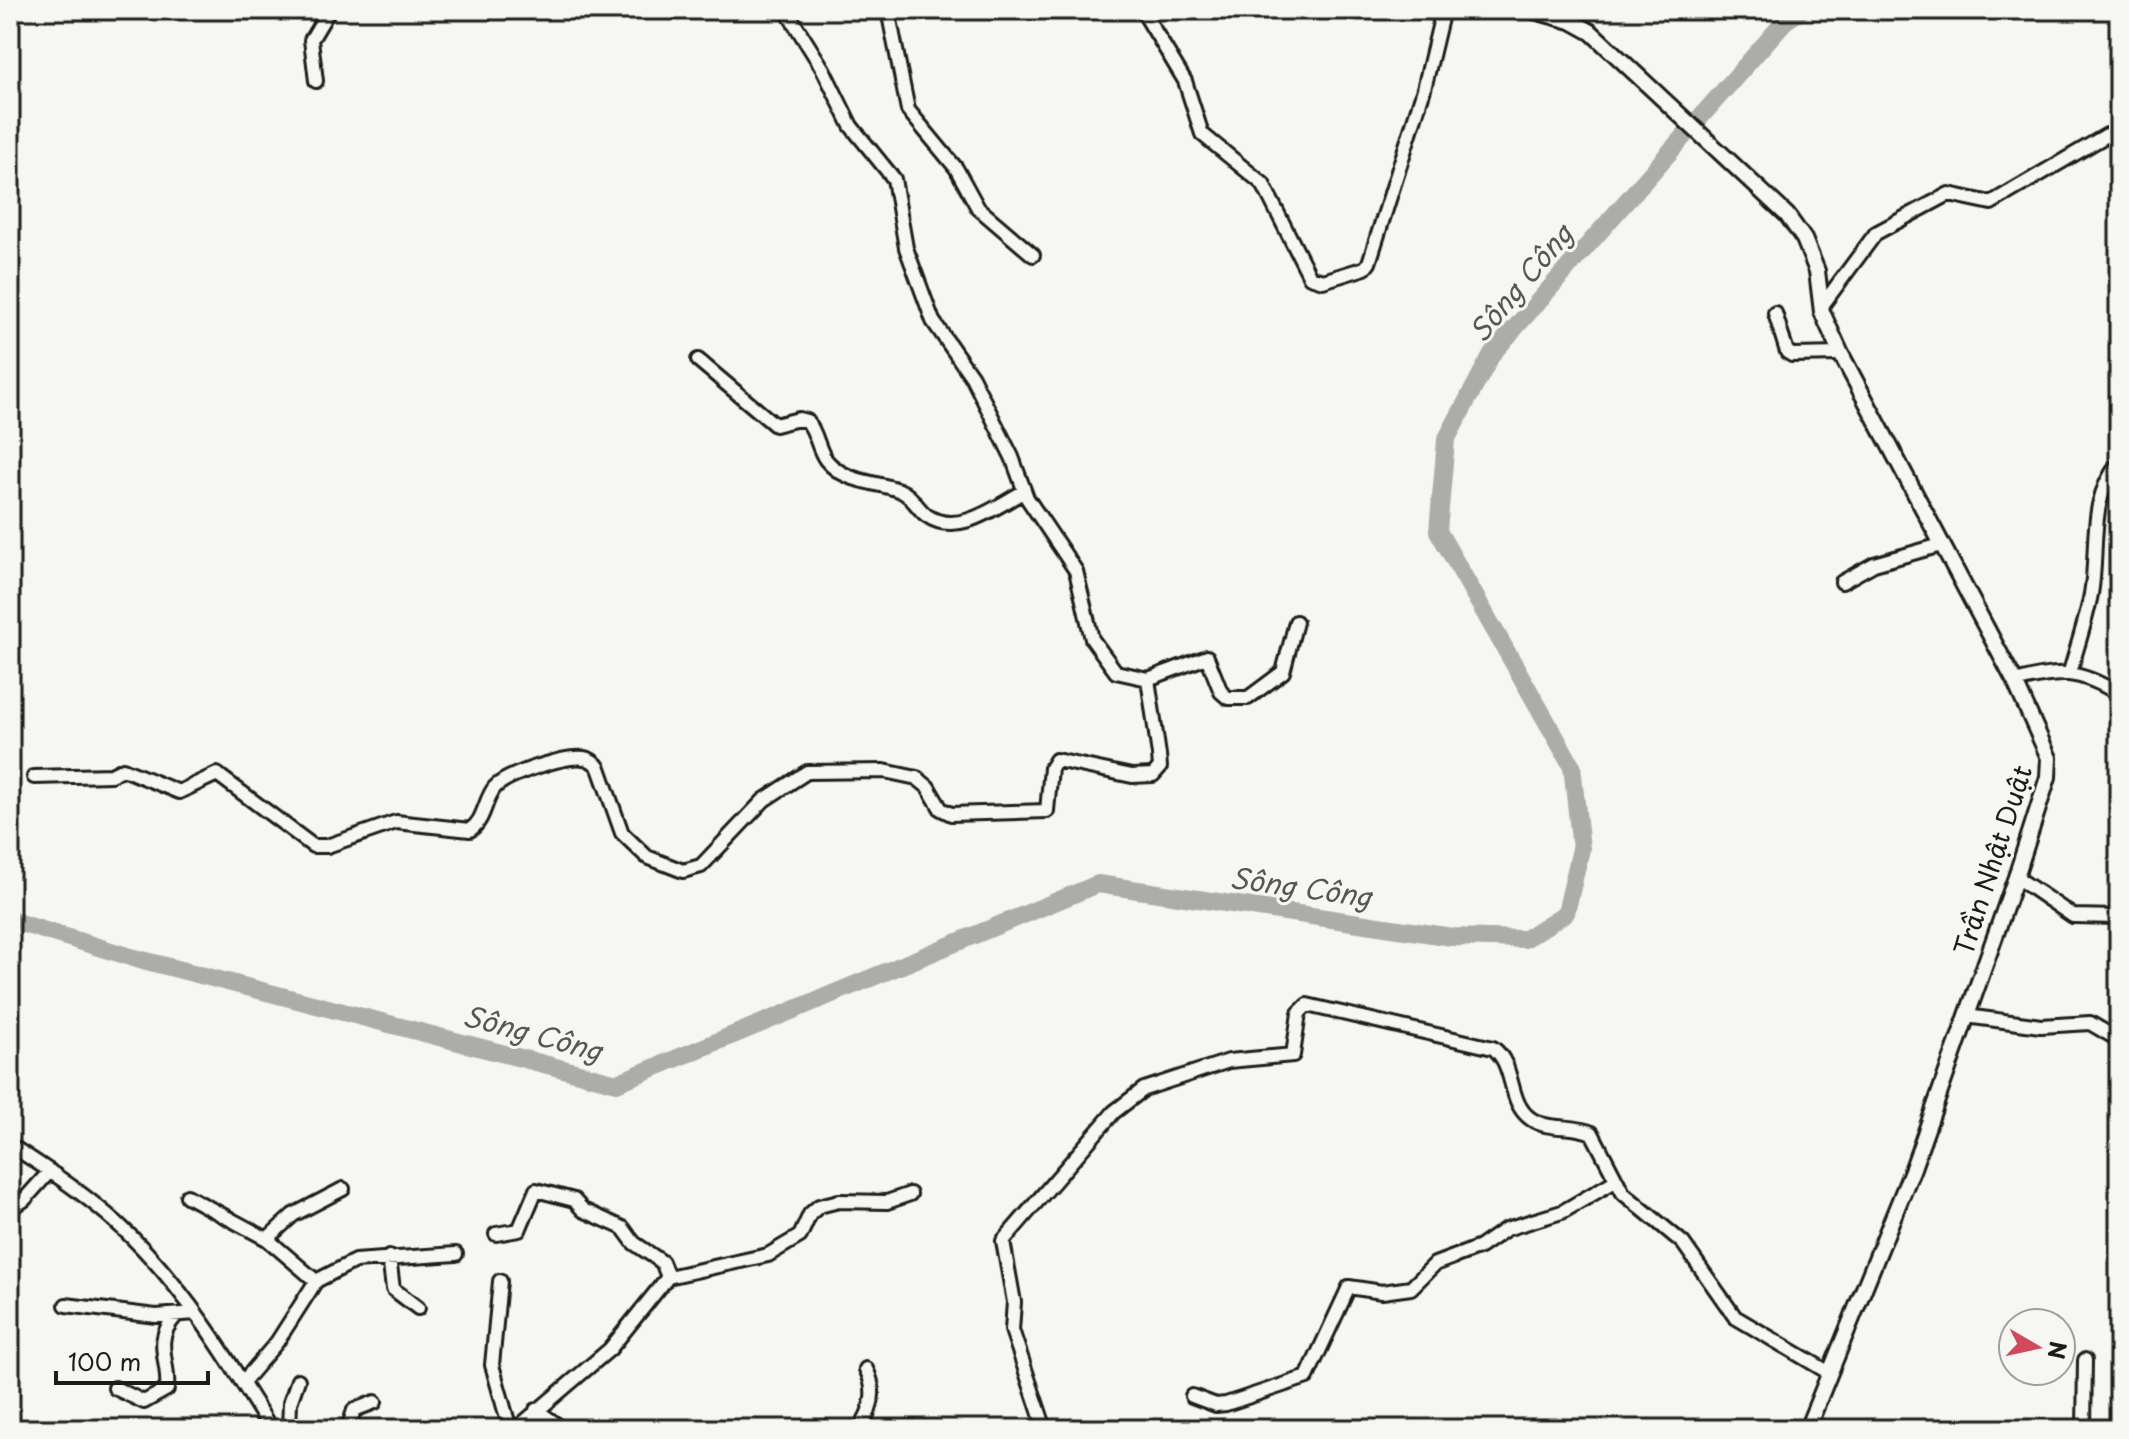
<svg xmlns="http://www.w3.org/2000/svg" width="2129" height="1439" font-family="'Playpen Sans',sans-serif">
<rect width="100%" height="100%" fill="#f6f6f2"/>
<filter id="ink" filterUnits="userSpaceOnUse"><feTurbulence type="fractalNoise" baseFrequency=".0125" numOctaves="2"/><feDisplacementMap in="SourceGraphic" scale="16" xChannelSelector="R" yChannelSelector="G"/><feConvolveMatrix kernelMatrix="1 2 1 2 8 2 1 2 1" color-interpolation-filters="sRGB"/></filter>
<g filter="url(#ink)">
<g fill="none" stroke-linecap="round" stroke-linejoin="round">
<path stroke="#acaca9" stroke-width="18" d="M10,920L131,957L617,1083L1098,884L1452,937L1525,939L1566,913L1581,849L1572,766L1438,531L1446,440L1492,354L1785,21L1802,10"/>
<defs>
<path id="minor" d="M786,10L823,69L851,126L894,179L906,248L933,321L972,377L1012,457L1027,498L1076,571L1092,639L1116,672L1148,679L1207,657L1221,692L1228,698H1248L1283,672L1296,622
M888,10L908,110L956,168L978,208L1033,255
M1142,10L1185,81L1202,134L1263,184L1310,277L1323,281L1365,268L1369,263L1424,89L1443,10
M316,81L311,40L329,10
M1821,307L1876,233L1949,194L1991,203L2107,135
M1775,313L1787,352L1792,355L1841,354
M698,360L775,425L799,419L807,421C817,432 817,448 826,460C845,483 874,481 899,490C912,495 916,507 926,515C957,538 997,506 1023,492
M1842,582L1874,564L1941,545
M2070,672C2077,647 2086,621 2091,594C2099,549 2087,501 2119,463
M2015,682C2060,670 2078,669 2119,694
M34,777L111,775L123,769L179,792L217,774L313,846H327L396,822L470,830C485,820 484,800 495,787C508,774 566,755 584,758C591,759 595,762 599,768L622,833L647,857L683,871L701,866L764,800L807,772L884,771L917,778L928,787L941,809L951,814L1047,811L1051,768L1056,760L1132,776L1153,775L1160,767L1159,755L1148,679
M2016,877L2073,916L2119,917
M1966,1016L2041,1026L2090,1023L2119,1040
M10,1145C48,1169 85,1194 118,1224C181,1282 227,1357 271,1429
M187,1196L267,1239L316,1281
M10,1209L24,1200L50,1171
M496,1234L519,1230L536,1190L574,1200L583,1210L623,1228L634,1243L662,1262L668,1277
M267,1239L293,1215L343,1189
M389,1257L393,1289L418,1308
M500,1281L492,1365L510,1429
M66,1305L156,1316L196,1313
M243,1382L277,1342L316,1281L355,1261L456,1254
M115,1388L144,1402L167,1389C170,1360 152,1342 175,1317
M1192,1396L1216,1405L1226,1404L1307,1377L1349,1287L1382,1292L1411,1288L1435,1264L1480,1247L1506,1229L1562,1212L1615,1181
M536,1410L563,1429
M1809,1423L1827,1429
M289,1429L290,1403L298,1380
M348,1429L354,1410L375,1402
M516,1429L610,1349L668,1277L768,1255L800,1236L810,1214L819,1206L839,1201L887,1202L910,1194
M859,1429C873,1409 877,1390 866,1369
M911,1429H926
M1045,1429L1012,1330L1014,1302L1003,1241L1114,1112L1144,1089L1229,1061L1293,1055L1299,1013L1307,1005L1493,1048C1516,1065 1507,1103 1531,1119C1548,1131 1573,1124 1592,1133L1623,1193L1683,1243L1735,1317L1828,1372
M2084,1429L2085,1360"/>
<path id="major" d="M1531,10L1571,21L1591,32L1787,215L1804,239L1817,271L1822,312L1841,354L2015,682L2049,758L2048,777L2016,877L1913,1168L1807,1429"/>
</defs>
<use href="#minor" stroke="#1c1c1c" stroke-width="18"/>
<use href="#major" stroke="#1c1c1c" stroke-width="20"/>
<use href="#minor" stroke="#f6f6f2" stroke-width="12"/>
<use href="#major" stroke="#f6f6f2" stroke-width="14"/>
</g>
</g>
<g text-anchor="middle" dominant-baseline="central" stroke-width="6" stroke-linejoin="round" paint-order="stroke">
<g font-size="26" fill="#1c1c1c" stroke="#f6f6f2">
<text transform="translate(1992 860) rotate(-72)">Trần Nhật Duật</text>
</g>
<g font-size="28" font-style="italic" fill="#565654" stroke="#f6f6f2">
<text transform="translate(1520 282) rotate(-50)">Sông Công</text>
<text transform="translate(1301 886) rotate(8)">Sông Công</text>
<text transform="translate(533 1032) rotate(15)">Sông Công</text>
</g>
</g>
<rect width="2129" height="1439" fill="none" stroke="#f6f6f2" stroke-width="40"/>
<rect x="20" y="20" width="2089" height="1399" fill="none" stroke="#1c1c1c" stroke-width="3" filter="url(#ink)"/>
<g transform="translate(2037 1347) rotate(99)"><circle r="38" fill="#f6f6f2" stroke="#9f9f9c" stroke-width="2"/>
<path d="M0-6L14 30L0 20L-14 30Z" fill="#d1495b"/>
<text y="-12" font-size="22" font-weight="bold" text-anchor="middle" fill="#1c1c1c">N</text>
</g>
<path d="M56 1371v12h152v-12" fill="none" stroke="#1c1c1c" stroke-width="4"/>
<text x="68" y="1371" font-size="24" fill="#1c1c1c" stroke="#f6f6f2" stroke-width="6" paint-order="stroke">100 m</text>
</svg>
